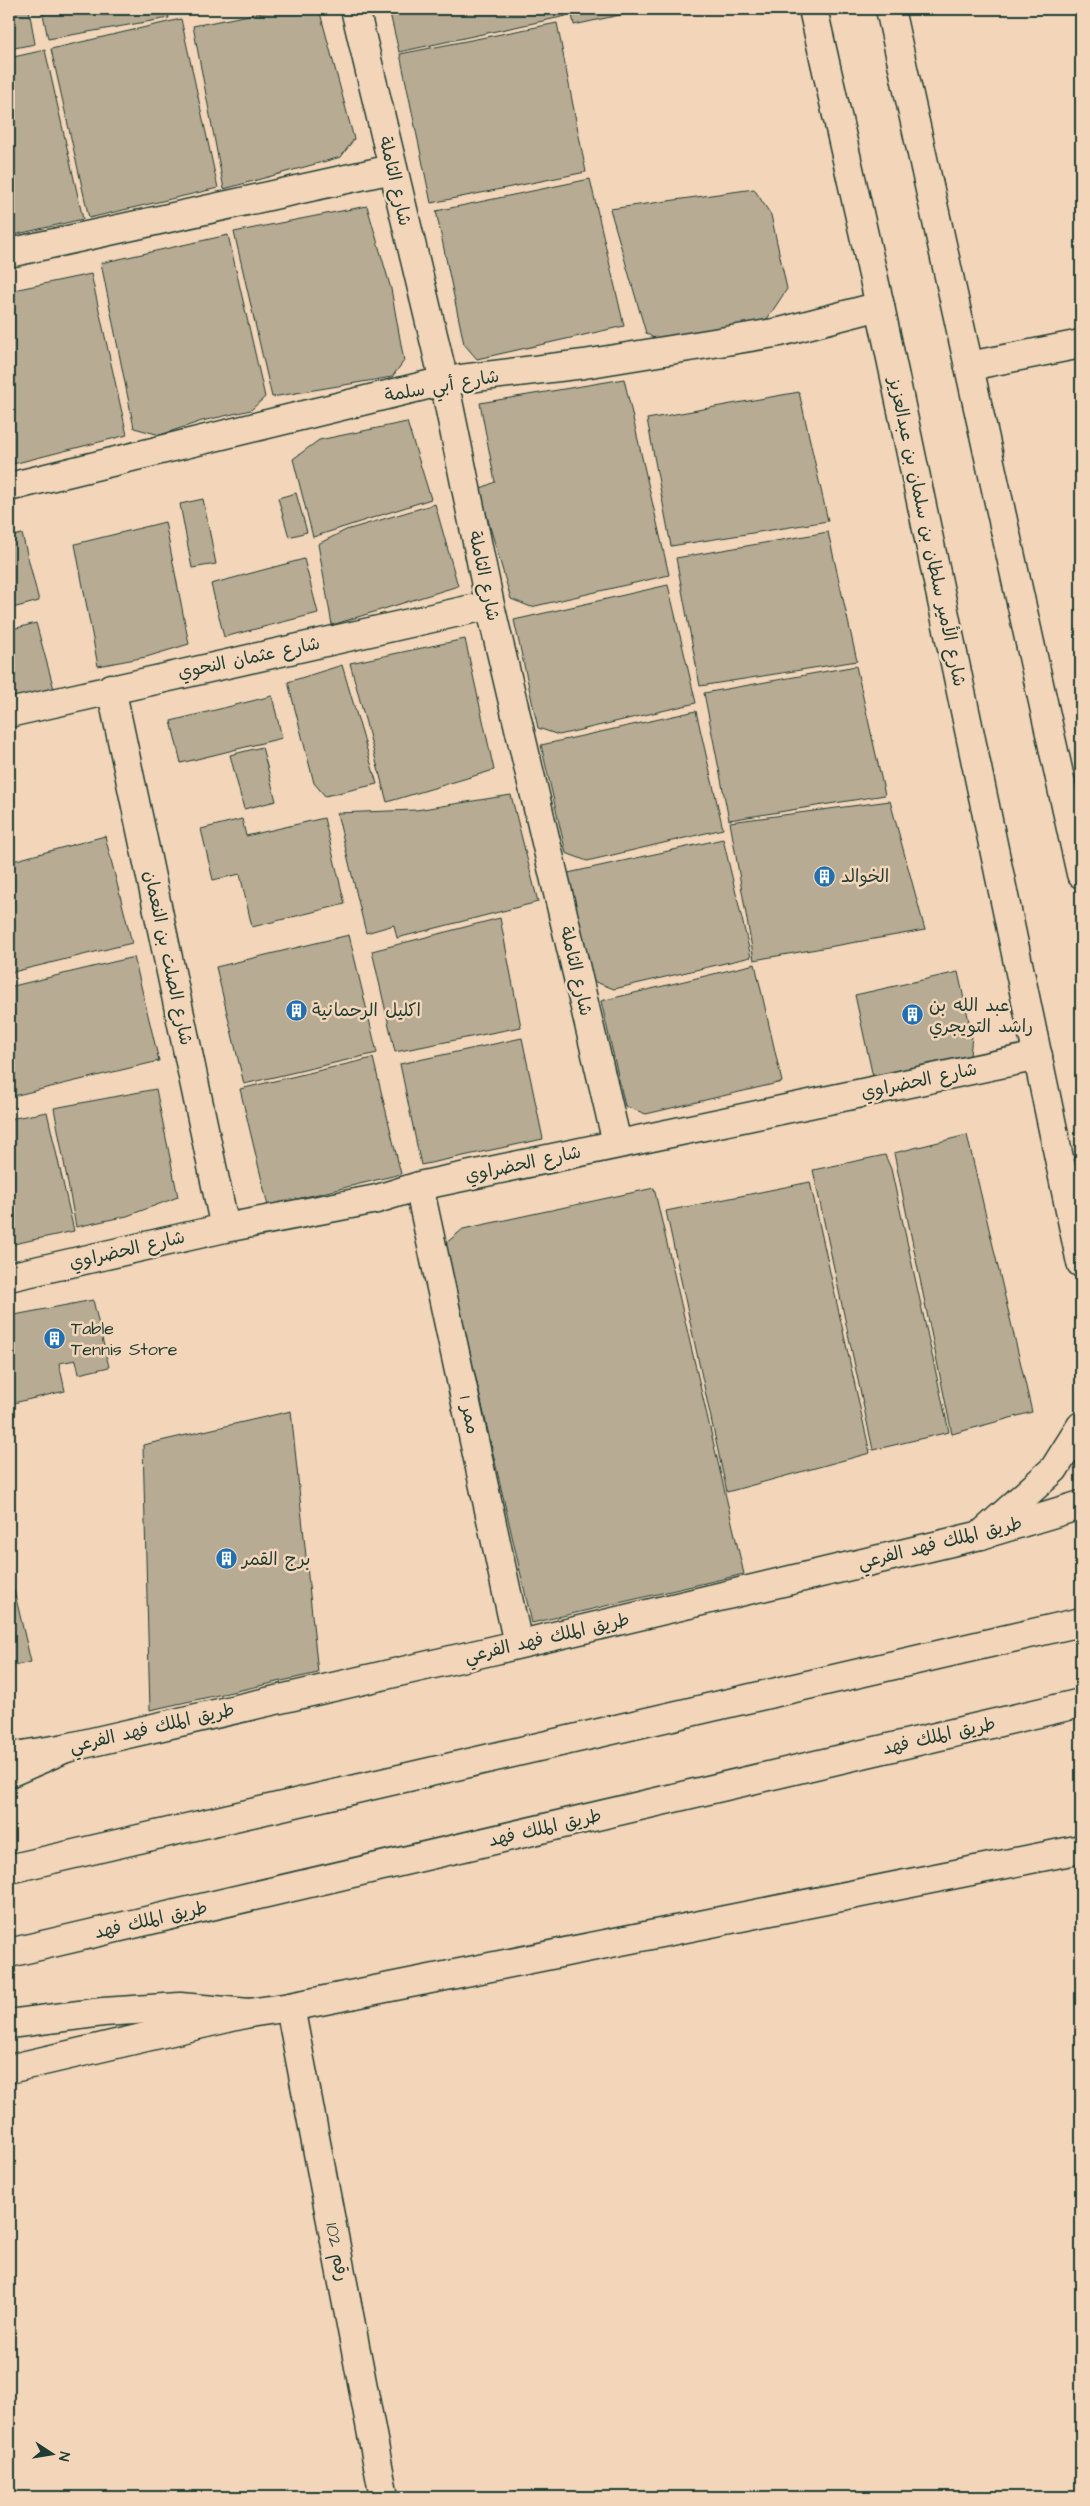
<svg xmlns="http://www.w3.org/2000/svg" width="1090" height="2506" font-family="'Architects Daughter','Playpen Sans Arabic',sans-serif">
<rect width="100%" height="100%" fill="#f3d6b9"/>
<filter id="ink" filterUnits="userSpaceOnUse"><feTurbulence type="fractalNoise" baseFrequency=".02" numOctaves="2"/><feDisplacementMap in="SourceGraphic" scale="10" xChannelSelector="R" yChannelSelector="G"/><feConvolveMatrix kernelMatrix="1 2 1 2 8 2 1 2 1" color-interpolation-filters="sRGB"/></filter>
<g filter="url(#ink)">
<path fill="#b8ab94" stroke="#1f3d34" d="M9,9H29L35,44L9,49Z
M42,9H167L169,18L48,39Z
M182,9H249L183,13Z
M280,9H319L354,139L341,157L224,189L193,26Z
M389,9H564L566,16L399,52Z
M571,9H647L574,25Z
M181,19L218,188L89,218L51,49Z
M557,23L586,172L431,203L400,54Z
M45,50L83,219L9,236V58Z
M590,179L624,326L477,359L464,344L436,211Z
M754,189L771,215L787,289L767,319L708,336L661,343L646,333L610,209Z
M367,206L391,289L404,361L392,377L272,397L234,232Z
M228,235L265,397L251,410L202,421L160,435L134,428L101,263Z
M91,274L127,435L9,465V291Z
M624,379L669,575L531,607L511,599L479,489L495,482L480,403Z
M799,392L828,521L671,546L647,419Z
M407,422L431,499L313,537L293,459L319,440Z
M296,493L307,532L289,537L278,498Z
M203,499L216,564L192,568L180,504Z
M435,504L458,586L332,625L318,544L346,530Z
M165,522L189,644L146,657L98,666L75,544Z
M828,532L857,661L700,686L676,558Z
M22,534L39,601L9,609V537Z
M304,559L318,613L224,637L211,584Z
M668,585L696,703L559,735L538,728L514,620Z
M36,623L54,689L9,700V630Z
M465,639L494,770L387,802L350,663Z
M342,665L377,784L325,796L314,783L288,682Z
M856,666L885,795L729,820L704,693Z
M272,696L282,738L181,763L171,721Z
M696,711L723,829L587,861L566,853L541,745Z
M262,747L276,801L244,809L230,755Z
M511,795L538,902L397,938L394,925L366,933L337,813L416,810Z
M890,801L925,930L754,960L730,822Z
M324,818L345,904L252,927L240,874L213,880L201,829L242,819L246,836Z
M105,836L132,943L9,973V862Z
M723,839L751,957L614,989L593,981L568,873Z
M500,918L521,1027L395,1052L372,951Z
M349,935L377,1053L244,1084L216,967Z
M134,957L159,1061L9,1097V987Z
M755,964L782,1082L646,1114L625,1106L601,1001Z
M958,972L972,1035L970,1056L873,1077L855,995Z
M522,1038L543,1139L421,1165L400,1064Z
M373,1058L401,1174L268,1206L240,1089Z
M156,1089L178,1197L127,1216L76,1227L54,1108Z
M47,1112L74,1231L9,1245V1119Z
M967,1135L1032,1412L952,1434L894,1153Z
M885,1155L891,1169L949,1432L873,1450L813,1170Z
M810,1182L870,1453L727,1492L666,1211Z
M654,1188L744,1574L532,1623L445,1244L463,1229Z
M93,1300L109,1367L79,1374L76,1360L59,1363L65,1391L9,1404V1316Z
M291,1411L318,1673L150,1710L143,1445Z
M9,1569L31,1662L9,1667Z"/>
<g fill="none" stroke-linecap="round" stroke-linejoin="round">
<defs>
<path id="street" d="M355,9L444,381L490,605L617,1143
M9,253L392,169
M969,366L1081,344
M9,487L444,381L584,364L726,341L780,332L880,306
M111,688L225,1228
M9,713L490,605
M419,1186L518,1644
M9,1277L225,1228L377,1199L419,1186L1038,1056
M290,2007L384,2497"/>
<path id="secondary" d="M813,9L880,306L1081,1263
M890,9L1081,874
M981,1535L1054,1469L1081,1426"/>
<path id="primary" d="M9,1757L66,1748L495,1650L981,1535L1081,1505
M9,2069L249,2013L290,2007L1081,1849"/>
<path id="highway" d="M9,1773L66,1748
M9,1869L1081,1622
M9,1953L1081,1703
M9,2024L103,2012L180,2007L249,2013"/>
</defs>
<use href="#street" stroke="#1f3d34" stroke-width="31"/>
<use href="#secondary" stroke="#1f3d34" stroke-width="31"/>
<use href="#primary" stroke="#1f3d34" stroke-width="31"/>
<use href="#highway" stroke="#1f3d34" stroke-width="31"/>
<use href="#street" stroke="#f3d6b9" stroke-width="28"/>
<use href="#secondary" stroke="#f3d6b9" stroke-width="28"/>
<use href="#primary" stroke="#f3d6b9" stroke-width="28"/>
<use href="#highway" stroke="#f3d6b9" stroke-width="28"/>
</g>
</g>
<defs>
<symbol id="building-disc" viewBox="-11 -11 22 22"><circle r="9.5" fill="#1f6fb2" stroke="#f3d6b9"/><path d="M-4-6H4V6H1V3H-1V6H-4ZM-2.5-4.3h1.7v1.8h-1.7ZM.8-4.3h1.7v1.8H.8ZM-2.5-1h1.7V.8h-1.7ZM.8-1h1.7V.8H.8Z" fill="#fff"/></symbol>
</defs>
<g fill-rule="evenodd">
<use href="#building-disc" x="812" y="864" width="25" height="25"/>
<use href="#building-disc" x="284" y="998" width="25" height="25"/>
<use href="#building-disc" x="900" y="1002" width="25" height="25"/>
<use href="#building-disc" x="42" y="1326" width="25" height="25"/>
<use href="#building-disc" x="214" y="1546" width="25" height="25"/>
</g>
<g text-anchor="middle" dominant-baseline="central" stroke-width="5" stroke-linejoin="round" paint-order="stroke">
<g font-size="18" fill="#1f3d34" stroke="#f3d6b9">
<text transform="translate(395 181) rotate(77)">شارع الثاملة</text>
<text transform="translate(442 386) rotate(-10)">شارع أبي سلمة</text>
<text transform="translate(927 532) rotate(78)">شارع الأمير سلطان بن سلمان بن عبدالعزيز</text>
<text transform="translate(484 576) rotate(78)">شارع الثاملة</text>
<text transform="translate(249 658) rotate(-12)">شارع عثمان النحوي</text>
<text transform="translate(168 958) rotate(78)">شارع الصلت بن النعمان</text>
<text transform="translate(576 971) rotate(77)">شارع الثاملة</text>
<text transform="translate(919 1081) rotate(-12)">شارع الحضراوي</text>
<text transform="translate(523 1164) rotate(-12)">شارع الحضراوي</text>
<text transform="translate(127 1250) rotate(-13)">شارع الحضراوي</text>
<text transform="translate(469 1415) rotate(78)">ممر 1</text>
<text transform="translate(940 1543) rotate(-14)">طريق الملك فهد الفرعي</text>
<text transform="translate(547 1638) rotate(-13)">طريق الملك فهد الفرعي</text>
<text transform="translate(152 1728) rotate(-13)">طريق الملك فهد الفرعي</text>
<text transform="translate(939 1736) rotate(-13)">طريق الملك فهد</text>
<text transform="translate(545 1828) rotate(-13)">طريق الملك فهد</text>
<text transform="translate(151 1920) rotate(-13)">طريق الملك فهد</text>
<text transform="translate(337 2252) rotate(79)">رقم 102</text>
</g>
<g font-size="18" fill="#1f3d34" stroke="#f3d6b9" text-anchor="start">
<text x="841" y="876">الخوالد</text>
<text x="929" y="1005">عبد الله بن<tspan x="929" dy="21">راشد التويجري</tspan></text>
<text x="312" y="1010">اكليل الرحمانية</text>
<text x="71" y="1328">Table<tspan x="71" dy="21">Tennis Store</tspan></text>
<text x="242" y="1559">برج القمر</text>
</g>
</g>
<rect width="1090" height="2506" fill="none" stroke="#f3d6b9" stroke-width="30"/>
<rect x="15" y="15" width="1060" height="2476" fill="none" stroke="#1f3d34" stroke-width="2" filter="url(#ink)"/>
<g transform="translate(52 2454) rotate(102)" stroke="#f3d6b9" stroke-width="4" paint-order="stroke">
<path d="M0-4L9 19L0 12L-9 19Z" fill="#1f3d34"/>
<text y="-8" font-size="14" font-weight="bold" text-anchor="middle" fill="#1f3d34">N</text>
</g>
</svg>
